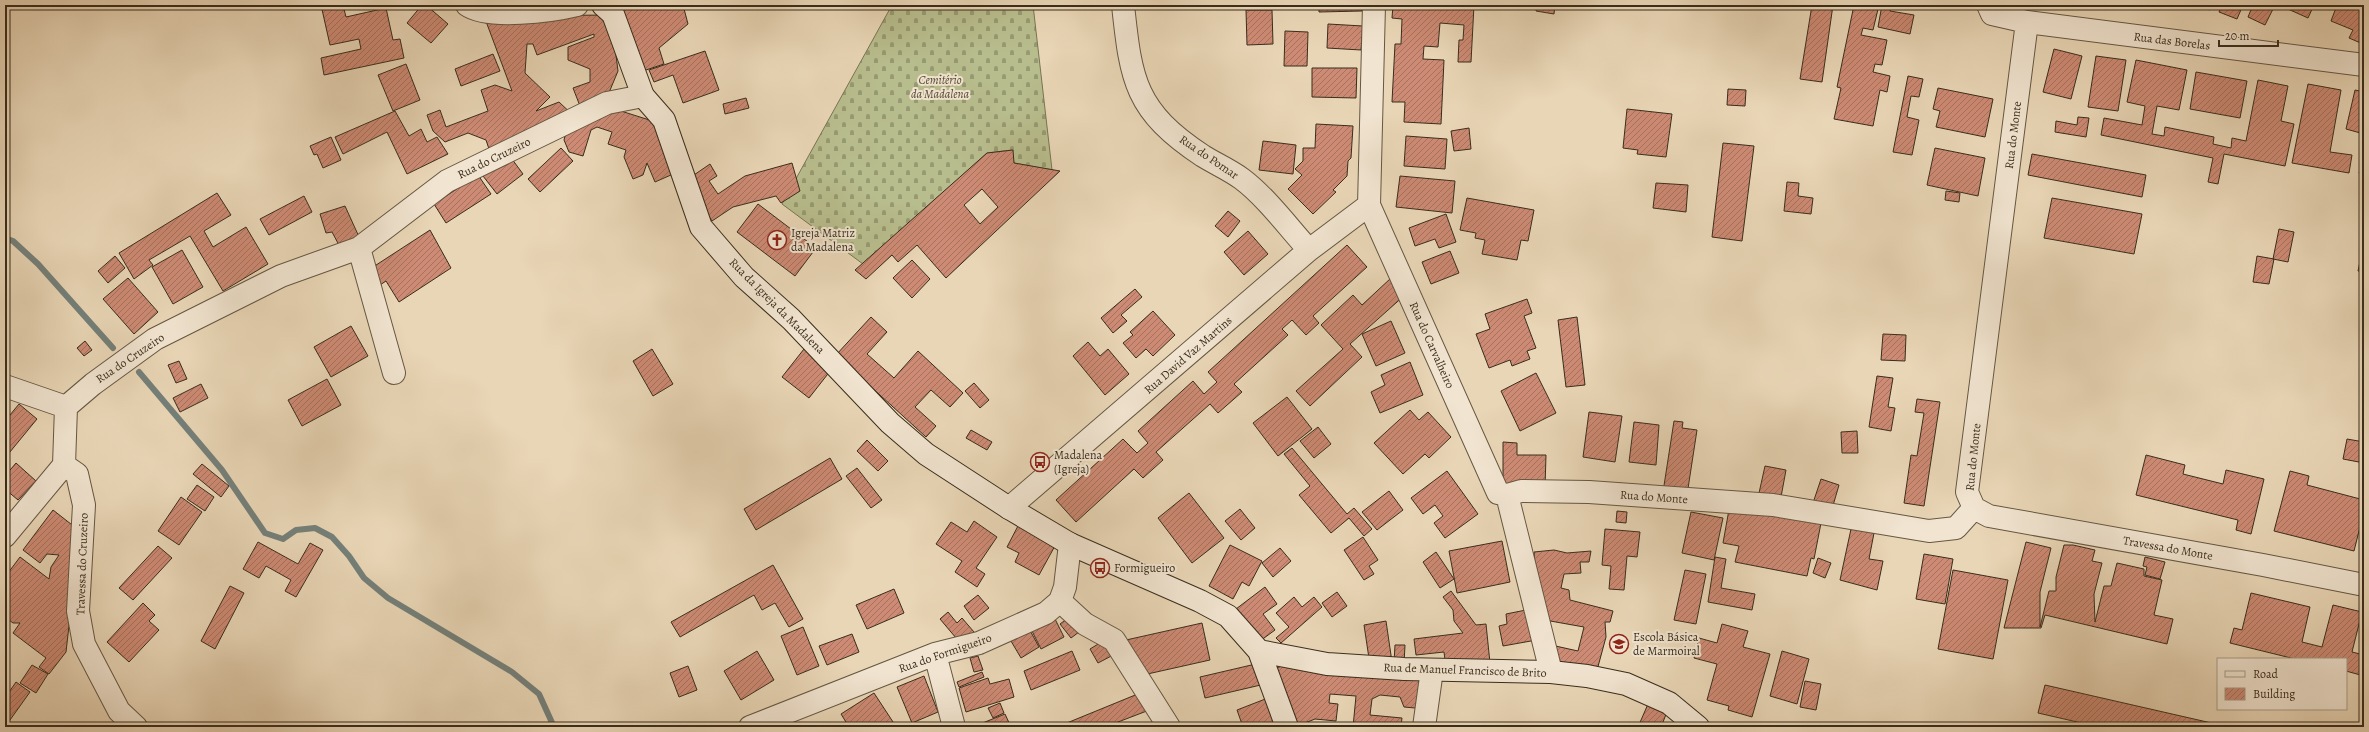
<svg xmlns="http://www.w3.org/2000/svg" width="2369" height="732" font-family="Alegreya,serif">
<defs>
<pattern id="cemetery-stones" width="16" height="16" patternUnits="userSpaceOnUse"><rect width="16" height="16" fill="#b8bd8d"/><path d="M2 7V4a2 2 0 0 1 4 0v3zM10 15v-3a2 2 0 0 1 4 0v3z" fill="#979a72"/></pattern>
<pattern id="building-hatch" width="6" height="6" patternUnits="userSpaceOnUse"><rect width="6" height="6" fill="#cd8a74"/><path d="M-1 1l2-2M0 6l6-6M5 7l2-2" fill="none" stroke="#a7715e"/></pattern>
</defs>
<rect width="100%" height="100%" fill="#e9d6b6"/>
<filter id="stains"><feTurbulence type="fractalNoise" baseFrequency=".005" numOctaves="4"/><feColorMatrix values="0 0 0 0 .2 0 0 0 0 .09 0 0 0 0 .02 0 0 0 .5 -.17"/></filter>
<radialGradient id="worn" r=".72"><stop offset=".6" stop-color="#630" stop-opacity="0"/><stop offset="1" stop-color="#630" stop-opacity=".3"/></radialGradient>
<path fill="url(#cemetery-stones)" stroke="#787554" d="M892,5H1033L1052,170L1014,163L1012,150L987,153L863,264L782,204Z"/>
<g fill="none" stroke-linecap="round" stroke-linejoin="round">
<path stroke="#74807a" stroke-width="6" d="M5,238L13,241L38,264L113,348
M139,372L222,470L265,533L283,539L296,530L315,528L332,537L349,556L364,578L388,598L512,672L539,694L554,727"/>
</g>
<path fill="url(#building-hatch)" stroke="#392d1c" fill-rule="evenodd" d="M321,5H343L346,17L386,8L393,40L400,39L404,58L324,75L321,58L361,49L359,39L330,45Z
M422,5H426L448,24L431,43L407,23Z
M619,5H683L688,24L659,48L664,64L637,73Z
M1319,5H1361L1362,11L1319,12Z
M1393,5H1474L1471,62H1458L1459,40H1463L1464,25L1440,23L1438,47L1424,46L1423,59L1444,60L1441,124L1404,122L1405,102H1392L1395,44H1401L1402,19L1392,18Z
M1537,5H1555L1554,14L1536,11Z
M1812,5H1833L1822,82L1800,79Z
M1854,5H1879L1873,30L1863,28L1861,35L1887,40L1882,65L1875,64L1873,72L1890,76L1887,92L1880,90L1873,126L1834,119L1841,88L1837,87Z
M1882,5H1891L1890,11L1914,15L1910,34L1878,27Z
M2200,5H2212L2210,10Z
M2222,5H2243L2237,19L2219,12Z
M2253,5H2275L2265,25L2248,17Z
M2279,5H2314L2308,18Z
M2337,5H2364L2363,44L2349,38L2353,30L2331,21Z
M1246,10H1272L1273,44L1247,45Z
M611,15L618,71L608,95L580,106L573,88L590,82V69L568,60V47L594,37V34L537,55L533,44H527L525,73L550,97L536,111L559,102L575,117L489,149L486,140L468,133L445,142L433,131L427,115L440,110L446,127L488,111L481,90L495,85L512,91L484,16Z
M1328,24L1363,26L1361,50L1327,48Z
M1285,31L1308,32L1307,66H1284Z
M2054,49L2082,56L2071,99L2043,92Z
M705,51L719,90L683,103L673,75L654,82L649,70Z
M493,54L500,71L461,86L455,69Z
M2096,56L2126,60L2118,111L2088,107Z
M2136,60L2187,70L2179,110L2157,106L2152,134L2164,136L2165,127L2214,137L2213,144L2231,148L2232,138L2246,141L2258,80L2288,86L2281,121L2294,124L2285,166L2224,154L2218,184L2208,182L2213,158L2101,135L2104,118L2142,125L2145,106L2127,102Z
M406,64L420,100L393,111L378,75Z
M1312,68H1357L1356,98L1312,97Z
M2196,72L2247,81L2240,118L2190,109Z
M1908,76L1923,79L1919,97L1911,96L1907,117L1919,120L1912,155L1893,152Z
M2308,84L2341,90L2330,152L2352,155L2349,173L2292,163Z
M1938,88L1993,99L1985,137L1936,127L1940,111L1933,109Z
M1728,89L1746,90L1745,106L1727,105Z
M2355,90L2364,92V134L2346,129Z
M746,98L749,108L725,114L723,104Z
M605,106L659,123L680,171L655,182L647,163L643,175L633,179L624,157L626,150L608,144L612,132L597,127L591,130L583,156L569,152L564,140L566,132Z
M1627,109L1672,114L1666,157L1637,154L1638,150L1623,148Z
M395,111L409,136L421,129L427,142L437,137L448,154L407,174L387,132L343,154L335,137Z
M2078,117L2089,118L2086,137L2055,132L2056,121L2077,125Z
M1316,124L1353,126L1351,158L1348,161L1347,176L1333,190L1336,192L1313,214L1288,189L1302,175L1295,169L1303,161V148H1315Z
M1469,128L1471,149L1454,151L1451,131Z
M1406,136L1447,139L1445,169L1404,166Z
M331,137L341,160L323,168L317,154L314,155L310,146Z
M1263,141L1296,145L1293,174L1259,170Z
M1723,143L1754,146L1742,241L1712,237Z
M561,148L573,161L540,192L528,179Z
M1935,148L1985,158L1978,196L1927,185Z
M1013,150L1014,163L1060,171L946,278L917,245L898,262L892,255L866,279L855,270L987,153ZM982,189L998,207L980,224L964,205Z
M2032,154L2146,175L2142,197L2028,175Z
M509,155L523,174L497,194L483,176Z
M2364,162V175L2359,173Z
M792,163L800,191L781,203L776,196L733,207L712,221L700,203L691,177L710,164L717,176L709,181L718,194L745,176Z
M478,175L491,194L446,223L434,204Z
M1400,176L1455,181L1452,213L1396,207Z
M1787,182L1799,183L1798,196L1813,198L1811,214L1784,211Z
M1656,183L1688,185L1686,212L1653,208Z
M1946,191L1960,193L1959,202L1945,200Z
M217,193L231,215L204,231L213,247L246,227L268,264L223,291L190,236L149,260L153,265L134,279L119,253Z
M304,196L312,212L269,235L260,219Z
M1467,198L1534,210L1528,241L1521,240L1517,260L1482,254L1485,240L1475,238L1476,233L1460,230Z
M2052,198L2142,214L2134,254L2044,238Z
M758,204L816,248L795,276L737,232Z
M345,206L360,239L340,247L332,232L326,233L320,214Z
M1228,211L1240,221L1228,237L1215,226Z
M1446,214L1456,242L1439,248L1435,239L1415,246L1409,228Z
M2279,229L2294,232L2288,262L2273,259Z
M430,230L451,268L399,302L386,281L380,285L370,269Z
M1248,231L1268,254L1244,275L1224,252Z
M1347,245L1367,267L1313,316L1319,323L1306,335L1292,320L1282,329L1288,335L1234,384L1242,392L1218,413L1210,404L1156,452L1163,460L1143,478L1134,469L1076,522L1056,500L1123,439L1137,453L1148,443L1138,431L1193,381L1204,394L1217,382L1208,372Z
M182,250L203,287L173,304L152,267Z
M1450,251L1459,273L1431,284L1422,262Z
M2362,251H2364V272L2358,271Z
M115,256L125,268L108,283L98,271Z
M2257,256L2274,259L2269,284L2253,282Z
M912,260L930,279L912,298L893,278Z
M128,278L158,312L134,334L103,299Z
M1391,278L1406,294L1350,344L1362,357L1310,406L1296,391L1343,349L1321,325L1353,295L1362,305Z
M1135,289L1142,297L1121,315L1127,321L1113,333L1101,318Z
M1527,299L1532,313L1524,316L1536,348L1527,351L1530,359L1512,366L1510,360L1489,368L1476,334L1490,329L1485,314Z
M1153,311L1175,335L1153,356L1146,349L1136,358L1123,343L1133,335L1130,332Z
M871,317L887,332L867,354L894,378L918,351L963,393L950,407L931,390L915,407L936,426L926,437L836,355Z
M1577,317L1585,385L1566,387L1558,320Z
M1391,321L1405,353L1376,366L1362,334Z
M351,326L368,356L331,377L314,347Z
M1883,334L1906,335L1905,361L1881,360Z
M85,341L92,350L84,356L77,348Z
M1088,342L1100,356L1108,349L1129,374L1105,395L1073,356Z
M652,349L673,384L653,396L633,361Z
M804,349L831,370L809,398L782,377Z
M179,361L187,379L176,383L168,365Z
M1410,362L1423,395L1380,413L1371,392L1385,385L1381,375Z
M1536,373L1556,413L1520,431L1501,391Z
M1877,376L1893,378L1888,407L1895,408L1891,431L1869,427Z
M327,379L341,405L302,426L288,400Z
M974,383L989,400L980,408L965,391Z
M201,384L208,398L180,412L173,398Z
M1287,397L1312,429L1278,456L1253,423Z
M1917,399L1940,402L1924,506L1904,503L1911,455L1917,456L1924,413L1915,412Z
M19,404L37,419L5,458V421Z
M1410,410L1419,420L1428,412L1451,437L1429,458L1425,454L1403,474L1374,443Z
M1589,412L1622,416L1615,462L1583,457Z
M1674,421L1683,422L1682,428L1697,430L1687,495L1663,492Z
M1634,422L1659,425L1656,465L1629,462Z
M1318,427L1331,444L1314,458L1300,441Z
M971,430L992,442L987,450L966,438Z
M1857,431L1858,453H1842L1841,432Z
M2347,439L2364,442V463L2343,459Z
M867,440L888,461L878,471L857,451Z
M1503,442L1517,443V455H1546L1545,488H1503Z
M1292,448L1347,514L1354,508L1372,529L1364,536L1349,518L1331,533L1299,495L1310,486L1284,454Z
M2146,455L2185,465L2183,474L2223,484L2226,470L2264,479L2251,534L2236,530L2238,520L2136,495Z
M830,458L842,479L756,530L744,509Z
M16,463L36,481L18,500L5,489V476Z
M202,464L229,486L221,497L193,474Z
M1765,466L1786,470L1781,497L1759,493Z
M857,468L882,500L871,508L846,476Z
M1447,471L1478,514L1445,538L1434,523L1443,516L1435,505L1423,514L1411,498Z
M2290,471L2309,476L2307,485L2364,500V511L2354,551L2274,531Z
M1821,479L1839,485L1832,509L1813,503Z
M197,485L214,497L205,511L187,499Z
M1389,491L1403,510L1377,530L1362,512Z
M1189,493L1224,538L1192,563L1158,518Z
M5,495L10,499L5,506Z
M181,497L202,512L179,545L158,531Z
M1730,504L1821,523L1814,559L1811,558L1807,576L1735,562L1739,546L1723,543Z
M1240,509L1255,528L1241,540L1225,521Z
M53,510L76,528L80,529L66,652L49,674L39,667L46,658L13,633L20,623H13L5,617V577L20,557L49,579L51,567L59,555L47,554L40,563L23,550Z
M1617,511L1627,512L1626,523L1616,522Z
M1691,512L1723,518L1714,560L1682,553Z
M974,521L997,537L976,568L985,574L977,587L955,572L962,561L936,544L951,522L967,532Z
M1019,524L1056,544L1039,575L1015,562L1019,553L1007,547Z
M1605,529L1640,532L1637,557L1627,556L1624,590L1609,589L1611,566L1602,565Z
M1851,529L1874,533L1869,559L1883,561L1877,590L1840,580Z
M1363,537L1378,560L1369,566L1374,574L1364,580L1344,550Z
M1502,541L1510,582L1457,593L1449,551Z
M258,542L298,564L310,543L323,550L296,597L285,591L291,580L266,566L259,578L243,569Z
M2026,542L2051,548L2040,592V627L2049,591H2056V577L2064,545H2073L2095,550L2092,561L2102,563L2094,594L2095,622L2104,586H2111L2117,563L2144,569V576L2162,580L2154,615L2173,619L2167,644L2045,615L2041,628H2004Z
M1230,545L1262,561L1249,586L1242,582L1233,599L1209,586Z
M158,546L172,558L133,600L119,588Z
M1280,548L1291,561L1273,577L1262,563Z
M1554,550L1567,553L1591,551L1589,562H1580L1581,573L1564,574L1561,588L1569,590L1570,600L1613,611L1610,622H1605L1606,637L1596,674L1551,663V645L1578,651L1584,627L1539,619L1534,552Z
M1436,552L1454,579L1440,588L1423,562Z
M1924,554L1953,559L1945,604L1916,599Z
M1715,557L1726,559L1721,588L1755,594L1752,610L1708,602Z
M2145,557L2165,562L2160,579L2145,575L2147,567L2143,566Z
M1818,558L1831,563L1825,578L1813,573Z
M773,565L803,619L789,627L775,603L762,610L754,595L680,637L671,622Z
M1685,570L1706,574L1696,624L1674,620Z
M1953,570L2008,580L1993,659L1938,649Z
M230,586L244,593L215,649L201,641Z
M1265,587L1277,604L1263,614L1275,630L1260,641L1236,609Z
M894,589L904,613L867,629L856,605Z
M1451,591L1476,625L1486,624L1490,663L1446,668L1444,652L1416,655L1414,639L1463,633L1454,621L1453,610L1443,597Z
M1337,592L1347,606L1332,617L1322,603Z
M2251,593L2310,607L2302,642L2322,647L2333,605L2362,612L2352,652L2364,655V676L2346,671V659H2295L2230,643L2234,628L2242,630Z
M978,595L989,608L974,620L964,606Z
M1294,597L1302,607L1314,597L1322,607L1281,643L1276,638L1289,627L1276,613Z
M143,603L155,615L149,621L159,630L129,662L107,642Z
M1526,610L1542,639L1503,646L1499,626L1507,624L1506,614Z
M948,612L957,623L962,618L980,639L967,651L940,619Z
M1052,613L1064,637L1041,649L1029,625Z
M1072,615L1083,629L1071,638L1060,624Z
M1386,621L1392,662L1370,665L1364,625Z
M1202,623L1210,660L1134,677L1126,640Z
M1722,624L1748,631L1743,647L1770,654L1752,717L1728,710L1729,706L1707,700L1717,664L1694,658L1699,638L1717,643Z
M1027,625L1039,647L1021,658L1008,636Z
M803,627L819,666L797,675L781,636Z
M852,634L859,652L827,665L819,646Z
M1108,638L1117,653L1098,663L1090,649Z
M1395,645H1405L1404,664L1394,663Z
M757,651L774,680L741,700L724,671Z
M1072,651L1080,670L1031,690L1024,671Z
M1782,651L1809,659L1797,704L1770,696Z
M978,656L983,670L974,672L970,658Z
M1260,663L1265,684L1205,698L1200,677Z
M1286,664L1429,679L1426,709L1404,707L1400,697L1380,695L1372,699L1370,715L1402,718L1401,726L1372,723L1371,727H1353L1356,696L1330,694L1329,703L1338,704L1336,721L1315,719L1295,727L1270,671Z
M32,665L48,674L36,693L20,683Z
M688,666L697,690L679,697L670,673Z
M982,672L984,677L959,687L957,682Z
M924,676L938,712L912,723L897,687Z
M988,678L990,684L1009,679L1014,697L966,712L959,688Z
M1805,681L1821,684L1816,710L1800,707Z
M16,682L30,692L5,727V698Z
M2045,685L2229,727H2099L2038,713Z
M1145,691L1152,709L1105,727H1057Z
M874,693L895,725L892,727H849L841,714Z
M1273,696L1285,727H1243L1237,710Z
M1000,703L1004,713L993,718L988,708Z
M1648,704L1667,712L1661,727H1638Z
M1005,714L1011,727H975V726Z
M1403,723L1419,727H1402Z
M1431,724L1448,727H1431Z"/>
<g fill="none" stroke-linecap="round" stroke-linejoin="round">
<defs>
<path id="street" d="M467,5C488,20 552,11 577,5
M1123,5C1131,81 1135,111 1203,156C1216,164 1230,170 1242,179C1266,197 1289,228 1309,250
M1374,5L1369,205L1498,493L1507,495
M2027,22L2364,65
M359,248L394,373
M5,386L66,407
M64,465L77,474L84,505L78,611L84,644L119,711L136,727
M1507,495L1521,491L1589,492L1773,505L1929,531L1956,528L1974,508
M1507,495L1551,672
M1009,508L1309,250L1369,205
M1974,508L1967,492L2027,22L1992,14L1988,5
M1974,508L1989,516L2263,565L2364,585
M5,536L64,465L66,407L93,384L155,339L281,276L359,248L447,181L607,103L643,96
M1060,601L1085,624L1114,640L1169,727
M935,654L954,727
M750,727L935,654L979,643L1046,613L1060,601L1065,587L1070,544
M1424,727L1432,670"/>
<path id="secondary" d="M603,5L613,14L643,96L664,120L701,227L744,277L791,319L890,423L926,454L1009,508L1070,544L1200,601L1228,616L1259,651L1287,727
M1259,651L1327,664L1404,669L1551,672L1587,676L1626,684L1669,703L1698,727"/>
</defs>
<use href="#street" stroke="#655742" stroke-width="24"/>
<use href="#secondary" stroke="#392d1c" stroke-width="24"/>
<use href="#street" stroke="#f1e4d0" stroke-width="22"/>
<use href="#secondary" stroke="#f1e4d0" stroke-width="22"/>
</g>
<defs>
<symbol id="church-ring" viewBox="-11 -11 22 22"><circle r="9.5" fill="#f1e4d0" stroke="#8f2418" stroke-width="1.5"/><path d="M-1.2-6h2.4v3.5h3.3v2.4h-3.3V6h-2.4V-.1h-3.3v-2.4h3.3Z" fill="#8f2418"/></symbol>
<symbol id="bus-ring" viewBox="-11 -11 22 22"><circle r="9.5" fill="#f1e4d0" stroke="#8f2418" stroke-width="1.5"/><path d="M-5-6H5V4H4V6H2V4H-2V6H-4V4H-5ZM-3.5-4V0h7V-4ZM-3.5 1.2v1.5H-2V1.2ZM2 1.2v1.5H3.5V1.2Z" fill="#8f2418"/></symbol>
<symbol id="school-ring" viewBox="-11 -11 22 22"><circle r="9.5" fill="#f1e4d0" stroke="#8f2418" stroke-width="1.5"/><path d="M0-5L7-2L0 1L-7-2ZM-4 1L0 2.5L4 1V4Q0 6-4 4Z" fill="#8f2418"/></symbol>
</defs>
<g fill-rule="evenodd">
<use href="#church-ring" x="766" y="229" width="22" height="22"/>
<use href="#bus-ring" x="1029" y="451" width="22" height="22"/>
<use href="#bus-ring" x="1089" y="557" width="22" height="22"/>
<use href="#school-ring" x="1608" y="633" width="22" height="22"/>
</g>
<g text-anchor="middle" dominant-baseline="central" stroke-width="4" stroke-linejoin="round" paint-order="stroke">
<g font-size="12" fill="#392d1c" stroke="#f1e4d0">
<text transform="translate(2172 41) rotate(7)">Rua das Borelas</text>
<text transform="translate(2013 135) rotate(-83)">Rua do Monte</text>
<text transform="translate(1209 157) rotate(34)">Rua do Pomar</text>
<text transform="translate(494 158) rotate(-26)">Rua do Cruzeiro</text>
<text transform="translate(777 306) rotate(45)">Rua da Igreja da Madalena</text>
<text transform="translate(1432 345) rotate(66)">Rua do Carvalheiro</text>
<text transform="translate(1188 355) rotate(-41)">Rua David Vaz Martins</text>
<text transform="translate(130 358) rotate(-34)">Rua do Cruzeiro</text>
<text transform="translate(1973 457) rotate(-84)">Rua do Monte</text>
<text transform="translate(1654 497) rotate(4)">Rua do Monte</text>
<text transform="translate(2168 548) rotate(10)">Travessa do Monte</text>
<text transform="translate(82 564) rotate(-88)">Travessa do Cruzeiro</text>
<text transform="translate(945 653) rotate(-19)">Rua do Formigueiro</text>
<text transform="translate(1465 670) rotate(2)">Rua de Manuel Francisco de Brito</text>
</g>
<g font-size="12" font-style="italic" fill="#524a33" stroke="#f1e4d0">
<text x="940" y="80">Cemitério<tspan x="940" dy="14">da Madalena</tspan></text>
</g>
<g font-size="12" fill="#392d1c" stroke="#f1e4d0" text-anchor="start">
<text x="791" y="233">Igreja Matriz<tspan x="791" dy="14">da Madalena</tspan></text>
<text x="1054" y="455">Madalena<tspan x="1054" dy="14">(Igreja)</tspan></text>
<text x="1114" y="568">Formigueiro</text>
<text x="1633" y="637">Escola Básica<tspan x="1633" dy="14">de Marmoiral</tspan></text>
</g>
</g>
<rect width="2369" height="732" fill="none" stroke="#e9d6b6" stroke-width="20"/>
<rect x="6" y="6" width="2357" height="720" fill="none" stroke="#392d1c" stroke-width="2"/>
<rect x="10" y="10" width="2349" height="712" fill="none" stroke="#392d1c"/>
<rect x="2217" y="658" width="130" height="52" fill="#f1e4d0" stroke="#a79b88"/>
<rect x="2225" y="671" width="20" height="6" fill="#f1e4d0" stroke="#a79b88"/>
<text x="2253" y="678" font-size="12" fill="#392d1c">Road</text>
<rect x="2225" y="688" width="20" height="12" fill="url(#building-hatch)" stroke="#a79b88"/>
<text x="2253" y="698" font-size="12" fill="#392d1c">Building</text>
<path d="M2219 40v6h59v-6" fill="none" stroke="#392d1c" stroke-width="2"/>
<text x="2225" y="40" font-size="12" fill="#392d1c" stroke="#f1e4d0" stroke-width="3" paint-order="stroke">20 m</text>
<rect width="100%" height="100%" filter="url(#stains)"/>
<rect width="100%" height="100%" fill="url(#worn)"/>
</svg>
